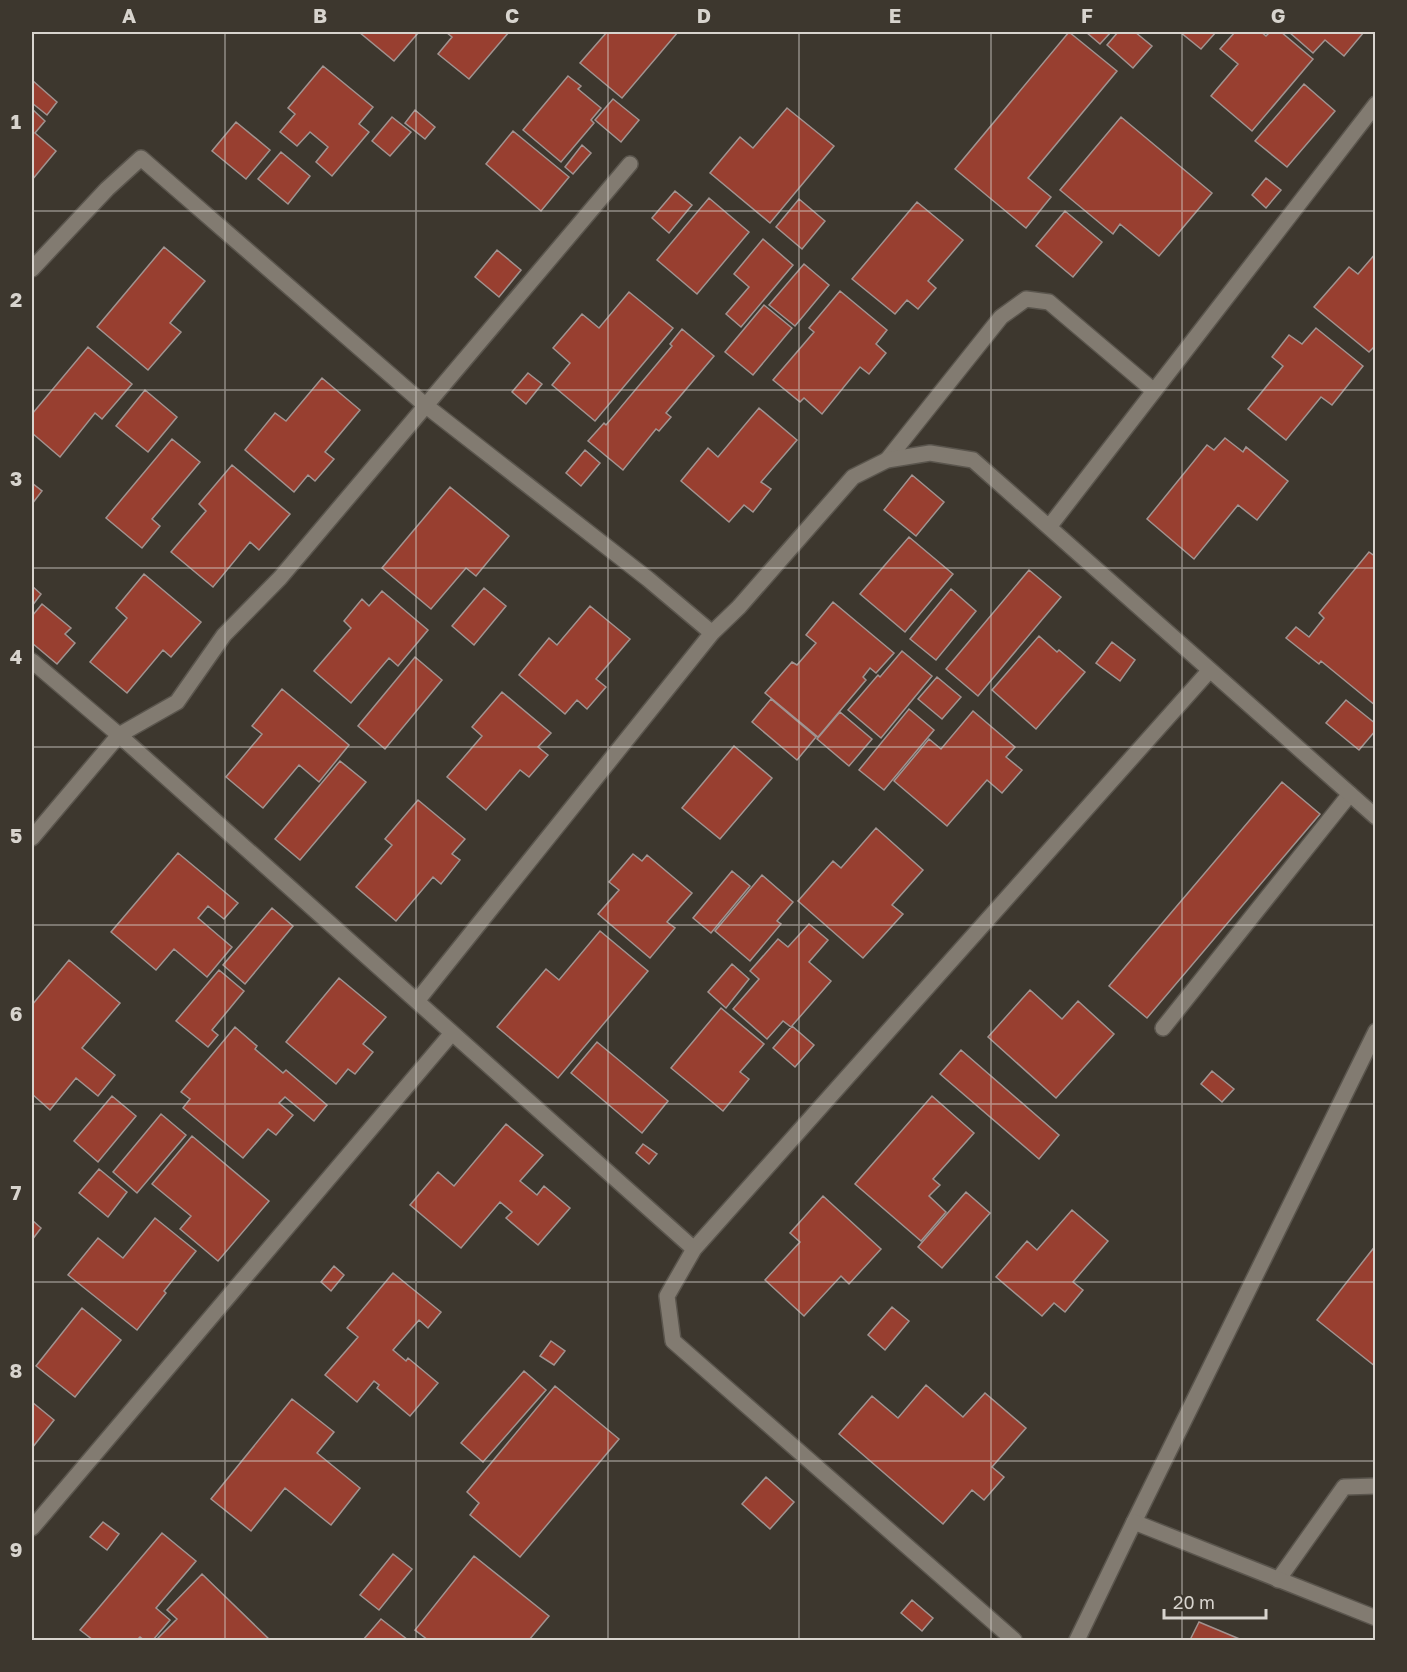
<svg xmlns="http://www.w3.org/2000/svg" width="1407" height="1672" font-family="'Golos Text',sans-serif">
<rect width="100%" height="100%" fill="#3d372e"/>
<path fill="#983f30" stroke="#a19390" stroke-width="1.5" d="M359,32H419L394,61Z
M446,32H509L469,79L438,54L452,37Z
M446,32H509L469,79L438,54L452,37Z
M607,32H678L622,98L580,63Z
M607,32H678L622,98L580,63Z
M1069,32L1117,71L1028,178L1051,197L1026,228L955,169Z
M1086,32H1111L1100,44Z
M1118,32H1135L1152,46L1133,68L1107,45Z
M1180,32H1216L1201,49Z
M1235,32H1261L1266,36L1270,32H1281L1313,59L1252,131L1211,96L1238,64L1220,49Z
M1289,32H1364L1344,56L1325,40L1313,53Z
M323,66L373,107L359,124L369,132L332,176L316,162L328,147L310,132L297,146L280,132L295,114L288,108Z
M568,76L581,86L578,89L601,108L591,120L594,123L561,162L523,130Z
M568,76L581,86L578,89L601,108L591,120L594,123L561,162L523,130Z
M32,80L57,102L47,115L32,103Z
M1304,84L1335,111L1287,167L1255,141Z
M613,99L639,120L621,142L595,120Z
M613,99L639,120L621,142L595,120Z
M787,108L834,146L770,223L710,173L740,137L753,148Z
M32,109L45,121L35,133L56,151L32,180Z
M415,110L435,127L425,139L405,123Z
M392,117L411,132L390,156L372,141Z
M1121,117L1212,193L1159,256L1120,224L1113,234L1060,190Z
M236,122L270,150L246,179L212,151Z
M236,122L270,150L246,179L212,151Z
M513,131L569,177L541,211L486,164Z
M582,145L591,153L573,174L565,167Z
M281,152L310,176L288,204L258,179Z
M1266,178L1281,190L1266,208L1252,195Z
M675,191L692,205L669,233L652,218Z
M709,198L749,232L697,294L657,260Z
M799,199L825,221L802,249L776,227Z
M917,202L963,240L928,281L936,288L918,309L907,300L895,314L852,279Z
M1065,211L1102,242L1073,277L1036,246Z
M763,239L793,265L741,327L726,314L749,287L734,274Z
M763,239L793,265L741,327L726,314L749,287L734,274Z
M164,247L205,281L170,323L181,332L148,370L97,327Z
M497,250L521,270L499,297L475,277Z
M1376,253V345L1369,352L1314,307L1349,267L1358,274Z
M804,264L829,285L795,326L769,305Z
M840,291L887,330L876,344L886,353L869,374L860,367L822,414L804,398L800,402L773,380L814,332L809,328Z
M629,292L673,328L595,421L552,385L570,363L553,348L582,314L599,328Z
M764,305L792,328L753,375L725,352Z
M764,305L792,328L753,375L725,352Z
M1316,328L1363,366L1332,405L1321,397L1286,440L1248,409L1283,366L1272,357L1289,335L1302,344Z
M682,329L714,356L666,413L671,417L659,431L656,429L623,470L588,441L604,423L606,425L672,346L670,344Z
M682,329L714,356L666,413L671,417L659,431L656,429L623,470L588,441L604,423L606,425L672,346L670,344Z
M88,347L132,384L102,419L95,413L60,457L32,433V414Z
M88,347L132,384L102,419L95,413L60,457L32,433V414Z
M528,373L542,384L526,404L512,392Z
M322,378L360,410L325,452L334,459L315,481L308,475L294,492L245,450L275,413L286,421Z
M145,390L177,417L148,452L116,426Z
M145,390L177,417L148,452L116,426Z
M759,408L797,440L761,482L771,489L753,512L744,505L729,522L681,481L708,448L718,457Z
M1225,438L1243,452L1246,447L1288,481L1257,520L1238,505L1194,559L1147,519L1207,445L1214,450Z
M172,439L200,462L152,519L160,526L142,548L106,518Z
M585,450L600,463L581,486L566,473Z
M232,465L290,514L259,550L250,542L213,587L171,552L206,511L199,504Z
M912,475L944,502L916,536L884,510Z
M32,483L42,491L32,504Z
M32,483L42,491L32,504Z
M450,487L509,536L476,576L466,568L431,609L382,568Z
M909,537L953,574L905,632L860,594Z
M1369,552L1376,557V706L1321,661L1319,664L1286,638L1296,627L1309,637L1324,618L1319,613Z
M1029,570L1061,597L978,696L946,669Z
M144,574L201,622L171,657L163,650L127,693L90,662L127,618L116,608Z
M32,586L41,594L32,606Z
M484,588L506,606L474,645L452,626Z
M484,588L506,606L474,645L452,626Z
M951,589L976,611L936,660L910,639Z
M382,591L428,630L398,666L389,658L351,703L314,671L351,628L344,621L362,599L369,606Z
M833,602L894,653L876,673L870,668L863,677L866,680L818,737L765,693L792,662L797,665L816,643L806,635Z
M42,604L71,628L65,634L75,643L57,664L32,643V616Z
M590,606L630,639L596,679L606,687L587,709L577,700L565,714L519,675L549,638L557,645Z
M1039,636L1057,652L1059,650L1085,672L1036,729L992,690Z
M1112,642L1135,660L1120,681L1096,663Z
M902,651L932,676L881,738L848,710L878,675L880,677Z
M415,657L442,680L385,749L358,726Z
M937,677L961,697L942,719L918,699Z
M282,689L349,745L319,782L299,765L263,808L226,777L262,734L252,726Z
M502,692L551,733L538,747L548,755L529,777L520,770L486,810L447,777L482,736L472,727Z
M771,699L816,737L797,760L752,722Z
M771,699L816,737L797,760L752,722Z
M1346,700L1376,724V730L1359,750L1326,723Z
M909,709L934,730L884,790L859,770Z
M909,709L934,730L884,790L859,770Z
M973,711L1015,747L1006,757L1022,770L1002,793L987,780L947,826L894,781L929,739L941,749Z
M840,712L872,739L849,766L817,739Z
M734,746L772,778L720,839L682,808Z
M340,761L366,782L300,860L275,839Z
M340,761L366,782L300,860L275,839Z
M1282,782L1320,814L1147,1018L1109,986Z
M418,800L465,839L452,854L460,860L441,884L433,877L396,921L356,887L392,845L385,839Z
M876,828L923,870L892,905L903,914L863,958L798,901L833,861L841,868Z
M178,853L238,903L224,919L208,906L198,918L232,947L207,977L174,949L156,970L111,932Z
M633,854L642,861L647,855L692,893L667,922L675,928L650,958L598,914L619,890L609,882Z
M732,871L750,886L711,933L693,918Z
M762,875L793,902L777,921L781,924L750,961L715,931Z
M272,908L293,926L245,984L223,965Z
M809,924L828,940L809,962L831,981L791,1027L783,1021L767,1039L733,1009L759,979L750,971L778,939L788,947Z
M600,931L648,971L558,1078L497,1027L546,969L559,980Z
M69,960L120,1003L82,1048L115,1075L98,1096L76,1078L50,1110L32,1094V1005Z
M732,964L749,979L726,1008L708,992Z
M219,970L244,991L212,1030L218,1035L208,1047L176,1021Z
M219,970L244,991L212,1030L218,1035L208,1047L176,1021Z
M339,978L386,1017L363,1044L373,1052L355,1074L348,1069L336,1084L286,1042Z
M1030,990L1062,1019L1078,1001L1114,1034L1056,1098L988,1037Z
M721,1008L764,1044L740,1072L749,1079L723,1111L671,1068Z
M792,1026L814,1045L795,1067L773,1048Z
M235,1027L257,1046L255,1049L283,1073L286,1070L327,1105L314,1121L285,1097L279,1103L293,1115L276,1135L268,1129L243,1158L183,1108L190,1099L181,1092Z
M235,1027L257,1046L255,1049L283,1073L286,1070L327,1105L314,1121L285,1097L279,1103L293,1115L276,1135L268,1129L243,1158L183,1108L190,1099L181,1092Z
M597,1042L668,1101L642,1133L571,1073Z
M961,1050L1059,1135L1039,1159L940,1074Z
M1212,1071L1234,1089L1222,1102L1201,1084Z
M112,1096L136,1116L98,1162L74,1141Z
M932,1096L974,1133L933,1179L940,1185L929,1196L946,1212L921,1241L855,1184Z
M161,1114L186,1135L137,1193L113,1172Z
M506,1124L543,1155L520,1181L537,1195L544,1186L570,1208L538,1245L506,1218L512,1212L500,1202L461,1248L410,1205L438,1172L454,1186Z
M192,1136L269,1201L218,1261L180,1229L191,1216L152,1184Z
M643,1144L657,1154L649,1164L636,1153Z
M99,1169L127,1192L108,1217L79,1193Z
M966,1192L990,1213L942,1268L918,1247Z
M823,1196L881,1249L849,1284L841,1276L804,1316L765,1280L800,1242L790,1233Z
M1072,1210L1108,1241L1073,1282L1083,1290L1065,1312L1054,1303L1042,1316L996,1277L1027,1241L1037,1250Z
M155,1218L196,1251L164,1291L166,1293L137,1330L68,1275L98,1238L123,1258Z
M32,1220L41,1228L32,1240Z
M1376,1245V1367L1317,1320Z
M334,1266L344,1275L331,1291L321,1282Z
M393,1273L441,1312L428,1328L419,1320L393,1350L406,1361L408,1358L438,1383L410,1416L377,1388L379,1385L374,1381L357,1402L325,1375L358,1337L347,1328Z
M892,1307L909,1321L885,1350L868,1335Z
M82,1308L121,1340L75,1397L36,1366Z
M551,1341L565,1351L554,1365L540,1356Z
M524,1371L546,1390L483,1462L461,1443Z
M926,1385L963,1417L985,1393L1026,1428L992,1467L1004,1477L984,1500L972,1490L943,1524L839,1434L872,1396L898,1418Z
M555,1386L619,1439L520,1557L470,1515L479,1503L467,1492Z
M292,1399L334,1432L317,1453L360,1488L331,1525L285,1488L251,1531L211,1499Z
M32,1402L54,1420L32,1448Z
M766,1477L794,1502L770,1529L742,1504Z
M103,1522L119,1534L107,1550L90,1537Z
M162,1533L196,1561L156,1608L170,1620L153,1640H144L140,1637L137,1640H93L80,1630Z
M393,1554L412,1569L379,1610L360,1595Z
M474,1556L549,1616L529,1640H428L415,1630Z
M202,1574L270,1640H156L177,1619L167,1610Z
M912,1600L933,1618L922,1631L901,1613Z
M381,1619L408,1640H363Z
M1199,1622L1242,1640H1190Z"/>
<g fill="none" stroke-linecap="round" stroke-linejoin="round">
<defs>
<path id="service" d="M887,460L1001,317L1026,299L1049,302L1154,391
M1163,1028L1350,794
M1278,1580L1344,1487L1376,1486"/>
<path id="minor" d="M32,269L107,189L141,158L425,405L648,579L712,633
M1049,527L1376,104
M32,661L119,735L694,1249L667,1296L673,1341L1014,1640
M32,838L119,735L177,702L224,635L280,578L630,164
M417,1001L712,633L739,607L853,477L887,460L930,453L973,460L1376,817
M694,1249L1210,670
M1134,1522L1376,1031
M32,1528L452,1033"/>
<path id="tertiary" d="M1077,1640L1134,1522L1376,1618"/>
</defs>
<use href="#service" stroke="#5a554d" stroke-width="18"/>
<use href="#minor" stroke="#5a554d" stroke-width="18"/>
<use href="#tertiary" stroke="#5a554d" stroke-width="18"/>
<use href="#service" stroke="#827b71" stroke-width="15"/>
<use href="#minor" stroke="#827b71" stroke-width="15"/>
<use href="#tertiary" stroke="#827b71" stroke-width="15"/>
</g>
<path fill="none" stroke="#d8d4ce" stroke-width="1.5" stroke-opacity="0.55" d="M225,32V1640M416,32V1640M608,32V1640M799,32V1640M991,32V1640M1182,32V1640M32,211H1376M32,390H1376M32,568H1376M32,747H1376M32,925H1376M32,1104H1376M32,1282H1376M32,1461H1376"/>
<rect width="1407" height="1672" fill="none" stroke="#3d372e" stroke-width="66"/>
<path d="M1164 1609v9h102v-9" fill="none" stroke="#d8d4ce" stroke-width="3"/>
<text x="1173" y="1609" font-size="18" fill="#d8d4ce" stroke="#3d372e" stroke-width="4.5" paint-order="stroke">20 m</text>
<rect x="33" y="33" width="1341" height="1606" fill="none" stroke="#d8d4ce" stroke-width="2"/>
<g font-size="20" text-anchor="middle" font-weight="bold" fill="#d8d4ce">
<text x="129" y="23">A</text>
<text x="320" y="23">B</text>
<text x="512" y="23">C</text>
<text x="704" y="23">D</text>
<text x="895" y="23">E</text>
<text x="1087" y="23">F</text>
<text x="1278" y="23">G</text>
<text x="16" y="129">1</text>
<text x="16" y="307">2</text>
<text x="16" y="486">3</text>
<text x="16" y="664">4</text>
<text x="16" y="843">5</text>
<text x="16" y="1021">6</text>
<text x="16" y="1200">7</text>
<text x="16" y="1378">8</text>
<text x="16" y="1557">9</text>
</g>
</svg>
